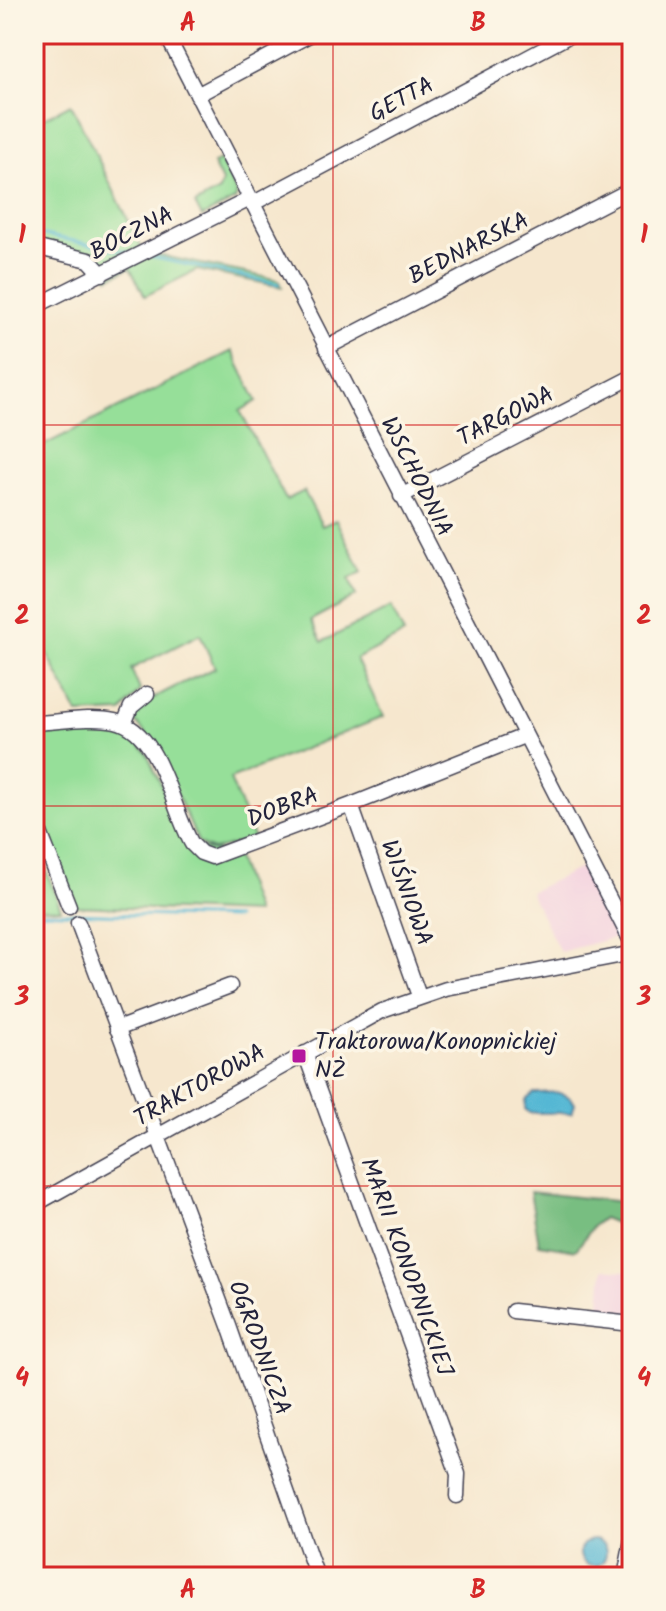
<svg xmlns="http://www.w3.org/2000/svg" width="666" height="1611" font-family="Kalam,sans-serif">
<rect width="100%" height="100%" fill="#fcf5e5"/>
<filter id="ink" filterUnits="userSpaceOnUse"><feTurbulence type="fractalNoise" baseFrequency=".0125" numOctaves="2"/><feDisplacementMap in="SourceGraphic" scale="16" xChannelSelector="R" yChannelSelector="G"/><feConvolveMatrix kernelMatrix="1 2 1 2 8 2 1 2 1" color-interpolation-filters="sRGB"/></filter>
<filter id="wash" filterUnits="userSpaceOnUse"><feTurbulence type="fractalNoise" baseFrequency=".006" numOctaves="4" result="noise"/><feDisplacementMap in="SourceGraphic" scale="32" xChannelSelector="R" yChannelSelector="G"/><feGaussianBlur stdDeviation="1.8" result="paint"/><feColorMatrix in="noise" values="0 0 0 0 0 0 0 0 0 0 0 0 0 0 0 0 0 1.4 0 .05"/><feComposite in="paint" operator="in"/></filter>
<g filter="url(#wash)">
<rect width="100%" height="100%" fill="#f6e7ce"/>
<path fill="#f3cfdf" d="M582,867L617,937L560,952L530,892Z
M603,1269L632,1272V1319L599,1316Z"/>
<path fill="#96df99" stroke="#5c806a" stroke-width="2" d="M71,104L142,248L111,265L87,254L34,243V123Z
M220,160L237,194L235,200L202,217L195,204L219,191L222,182L213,164Z
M153,254L279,280L282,287L197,270L145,296L130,268L109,278L108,275Z
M232,351L257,401L240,411L286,500L304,491L322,526L336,520L362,572L349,579L356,596L311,620L322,642L391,607L404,634L356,659L383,717L230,779L254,839L213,850L199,844L154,743L132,718C138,700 196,678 215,668L200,634L131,669L140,690L122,712L78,714L34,628V450Z
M96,724L125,728L147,753L188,846L236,855L256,913L74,906L34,807V730Z
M34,839L61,909L34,908Z"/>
<path fill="#78be81" stroke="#4d705e" stroke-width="2" d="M530,1192L632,1203V1230L603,1218L594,1225L576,1250L539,1244Z"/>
<path fill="#55b7d4" stroke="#3c6c88" stroke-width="2" d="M534,1093C549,1093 567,1089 575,1104L572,1113H529L525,1109L526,1100Z
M580 1553a13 13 0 1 1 26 0a13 13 0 1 1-26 0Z"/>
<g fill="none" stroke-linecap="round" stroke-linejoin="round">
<path stroke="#55b7d4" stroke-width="3" d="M34,233L128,252
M151,257L279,284
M34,912L236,918"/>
</g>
</g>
<g filter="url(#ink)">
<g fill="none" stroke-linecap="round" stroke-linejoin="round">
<defs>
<path id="minor" d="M166,34L630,939
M197,95L311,34
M252,204L572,34
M34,247L89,260L102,274
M34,307L250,199
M326,348L632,189
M401,496L632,377
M34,723C60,722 90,716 115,721C161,731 171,808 192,844L201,853L212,857L351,805L524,736
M124,724L131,707L147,694
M351,805L419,996
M34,817L69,906
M78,923L229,1326L317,1577
M117,1029L230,986
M305,1053L458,1474L457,1496
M34,1205L382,1011L446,989L623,955
M513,1311L632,1324
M625,1577L632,1540"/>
</defs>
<use href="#minor" stroke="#424051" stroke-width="17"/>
<use href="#minor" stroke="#fff" stroke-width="14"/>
</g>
</g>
<path fill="none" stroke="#d62828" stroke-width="2" stroke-opacity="0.55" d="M333,34V1577M34,425H632M34,806H632M34,1186H632"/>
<rect fill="#b5179e" stroke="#fcf5e5" stroke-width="3" x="291" y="1048" width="16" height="16" rx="4"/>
<g text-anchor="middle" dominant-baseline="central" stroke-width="7" stroke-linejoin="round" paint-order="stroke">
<g font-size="24" fill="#22223b" stroke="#fcf5e5">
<text transform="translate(402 100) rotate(-28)">GETTA</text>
<text transform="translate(132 234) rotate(-27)">BOCZNA</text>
<text transform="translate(469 249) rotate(-27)">BEDNARSKA</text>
<text transform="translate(506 417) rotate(-27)">TARGOWA</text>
<text transform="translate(416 477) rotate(63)">WSCHODNIA</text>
<text transform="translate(283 808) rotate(-21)">DOBRA</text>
<text transform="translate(406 893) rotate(70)">WIŚNIOWA</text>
<text transform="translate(200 1086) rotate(-29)">TRAKTOROWA</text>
<text transform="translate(406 1267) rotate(70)">MARII KONOPNICKIEJ</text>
<text transform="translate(259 1348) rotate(70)">OGRODNICZA</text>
</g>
<g font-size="24" fill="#22223b" stroke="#fcf5e5" text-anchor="start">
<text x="315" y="1042">Traktorowa/Konopnickiej<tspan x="315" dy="28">NŻ</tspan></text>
</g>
</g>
<rect width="666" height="1611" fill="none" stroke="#fcf5e5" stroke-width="88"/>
<rect x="44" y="44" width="578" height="1523" fill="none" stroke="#d62828" stroke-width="3"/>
<g font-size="26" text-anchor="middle" font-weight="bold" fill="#d62828">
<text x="188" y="31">A</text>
<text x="478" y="31">B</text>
<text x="22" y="243">1</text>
<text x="644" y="243">1</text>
<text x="22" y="624">2</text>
<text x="644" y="624">2</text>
<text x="22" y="1005">3</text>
<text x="644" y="1005">3</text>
<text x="22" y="1386">4</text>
<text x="644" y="1386">4</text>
<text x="188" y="1598">A</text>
<text x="478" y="1598">B</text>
</g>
</svg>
